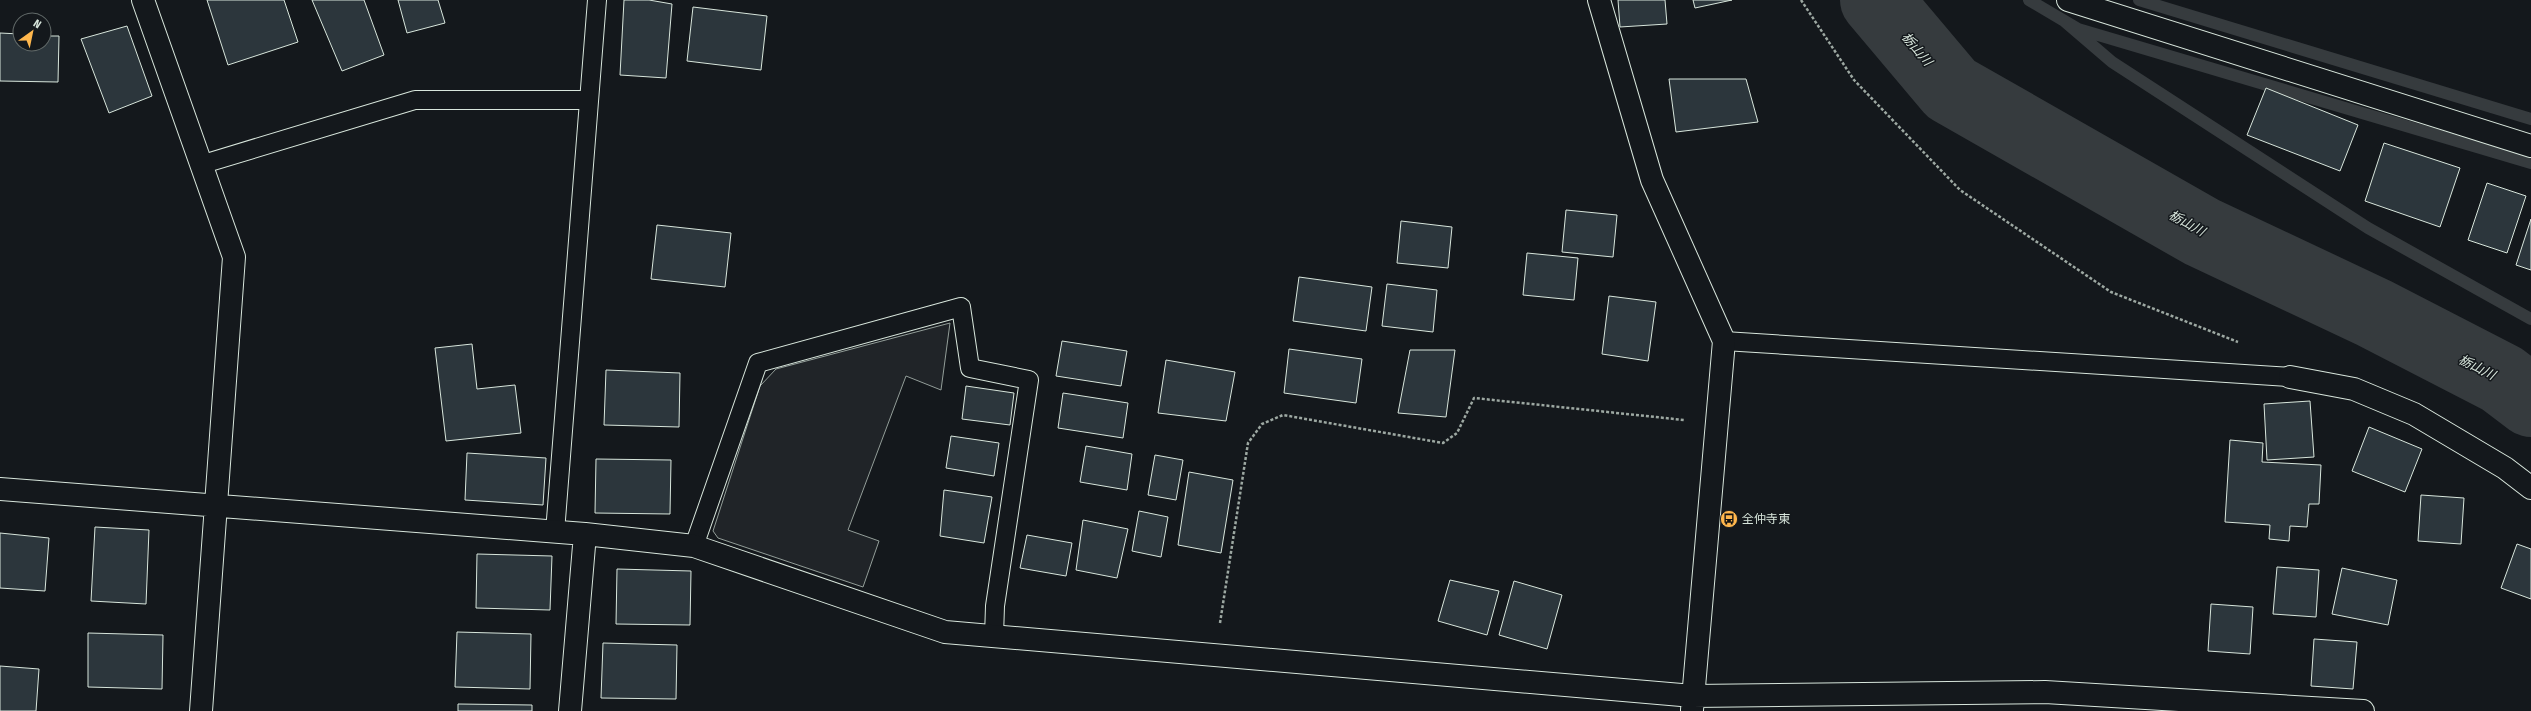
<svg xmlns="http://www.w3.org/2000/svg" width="2531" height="711" font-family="'Fira Sans Condensed','Noto Sans JP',sans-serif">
<rect width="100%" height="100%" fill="#14181c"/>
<path fill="#202428" stroke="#939e99" d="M950,323L941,390L906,376L848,530L879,541L863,587L718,538L713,531L760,386L776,369Z"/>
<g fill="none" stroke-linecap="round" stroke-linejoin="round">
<path stroke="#363b3e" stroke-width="12" d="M2029,0L2078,29L2531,163
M2139,0L2531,119
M2063,20L2112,62L2368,228L2531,319"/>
<path stroke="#363b3e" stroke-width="72" d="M1876,0L1951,89L2202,232L2374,313L2502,379L2531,401"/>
</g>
<path fill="#2c363c" stroke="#d8e6dc" d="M207,0H284L298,42L228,65Z
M312,0H364L384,55L342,71Z
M398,0H438L445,23L407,33Z
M624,0H649L672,4L666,78L620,75Z
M1618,0H1665L1667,24L1620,27Z
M1693,0H1732L1695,8Z
M693,7L767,16L761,70L687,61Z
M127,26L152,96L109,113L81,39Z
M0,33L20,34V44H44V36H59L58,82L0,81Z
M1669,79H1746L1758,122L1676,132Z
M2266,88L2358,125L2340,171L2247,135Z
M2384,143L2460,168L2440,227L2365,201Z
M2487,183L2526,196L2507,253L2468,240Z
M1566,210L1617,215L1613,257L1562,252Z
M2531,219V270L2516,265Z
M1401,221L1452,227L1448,268L1397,263Z
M657,225L731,233L725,287L651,279Z
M1527,253L1578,258L1574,300L1523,295Z
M1299,277L1372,287L1366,331L1293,321Z
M1387,284L1437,290L1433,332L1382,326Z
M1609,296L1656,302L1648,361L1602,354Z
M1062,341L1127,351L1121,386L1056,376Z
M472,344L477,389L515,385L521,433L446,441L435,348Z
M1289,349L1362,359L1356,403L1284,393Z
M1410,350H1455L1446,417L1398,413Z
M1166,360L1235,372L1226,421L1158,413Z
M606,370L680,373L679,427L604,425Z
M966,386L1014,393L1010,425L962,419Z
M1063,393L1128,403L1123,438L1058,428Z
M2310,401L2314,457L2267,460L2264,404Z
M2369,427L2422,449L2405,492L2352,471Z
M951,436L999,443L994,476L946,468Z
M2230,440L2263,443L2262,462L2321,465L2319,504H2309L2307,527L2290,526L2289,541L2269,539L2270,525L2225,522Z
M1086,446L1132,454L1127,490L1080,482Z
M467,453L546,458L543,505L465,500Z
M1155,455L1183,460L1176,500L1148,495Z
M596,459L671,460L670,514L595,513Z
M1189,472L1233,480L1221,553L1178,545Z
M944,490L992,497L984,543L940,536Z
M2421,495L2464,498L2461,544L2418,541Z
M1139,511L1168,517L1161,557L1132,551Z
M1083,520L1128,529L1117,578L1076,570Z
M95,527L149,530L146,604L91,601Z
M0,533L49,538L45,591L0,588Z
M1027,535L1072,543L1066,576L1020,568Z
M2517,544L2531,549V599L2501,588Z
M477,554L552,556L550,610L476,608Z
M2277,567L2319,570L2316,617L2273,614Z
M2342,568L2397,580L2388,625L2332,614Z
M617,569L691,571L690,625L616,624Z
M1450,580L1499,591L1487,635L1438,621Z
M1514,581L1562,595L1547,649L1499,635Z
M2211,604L2253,607L2250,654L2208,651Z
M457,632L531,634L530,689L455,687Z
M88,633L163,635L162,689L88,687Z
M2314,639L2357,642L2353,689L2311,686Z
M603,643L677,645L676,699L601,698Z
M0,666L39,669L36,711H0Z
M458,704L532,705V711H458Z"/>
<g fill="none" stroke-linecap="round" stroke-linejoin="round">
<defs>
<path id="service" d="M200,165L415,100H589
M1724,341L2290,377
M555,532L597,0
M694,546L758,363L961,307L970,368L1029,380L995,606L994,636"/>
<path id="minor" d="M143,0L234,257L201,711
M1599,0L1652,180L1724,341L1692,710
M2068,0L2531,146
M2290,377L2354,389L2414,414L2505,468L2531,488
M0,489L585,534L694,546L945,632L1693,696L2045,692L2363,711
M570,711L585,534"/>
</defs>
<use href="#service" stroke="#d8e6dc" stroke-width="20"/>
<use href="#minor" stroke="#d8e6dc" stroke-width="24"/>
<path stroke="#9da8a2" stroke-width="2.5" stroke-dasharray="3 2" stroke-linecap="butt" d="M1801,0L1854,80L1960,190L2111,292L2238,342
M1220,623L1248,443L1262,424L1283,415L1443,443L1457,433L1474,398L1684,420"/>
<use href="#service" stroke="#14181c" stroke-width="18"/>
<use href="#minor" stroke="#14181c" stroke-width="22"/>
</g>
<defs>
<symbol id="bus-disc" viewBox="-11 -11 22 22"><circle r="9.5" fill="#ffb74d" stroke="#14181c"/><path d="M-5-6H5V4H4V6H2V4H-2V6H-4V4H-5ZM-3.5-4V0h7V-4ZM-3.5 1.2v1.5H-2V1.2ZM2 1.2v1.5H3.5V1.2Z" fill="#111"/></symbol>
</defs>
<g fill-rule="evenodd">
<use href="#bus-disc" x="1719" y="509" width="20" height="20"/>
</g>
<g text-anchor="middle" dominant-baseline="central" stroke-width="3" stroke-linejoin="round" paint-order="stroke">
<g font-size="12" fill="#d8e6dc" stroke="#14181c" text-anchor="start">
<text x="1742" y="519">全仲寺東</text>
</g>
<g font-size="13" font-style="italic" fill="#d8e6dc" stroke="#14181c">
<text transform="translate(1917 49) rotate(50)">栃山川</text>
<text transform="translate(2187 223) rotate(29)">栃山川</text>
<text transform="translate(2477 367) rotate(27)">栃山川</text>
</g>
</g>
<g transform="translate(32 32) rotate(33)"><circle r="19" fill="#14181c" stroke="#626a69"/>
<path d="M0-3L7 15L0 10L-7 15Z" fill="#ffb74d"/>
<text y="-6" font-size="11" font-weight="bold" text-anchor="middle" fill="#d8e6dc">N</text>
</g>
</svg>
